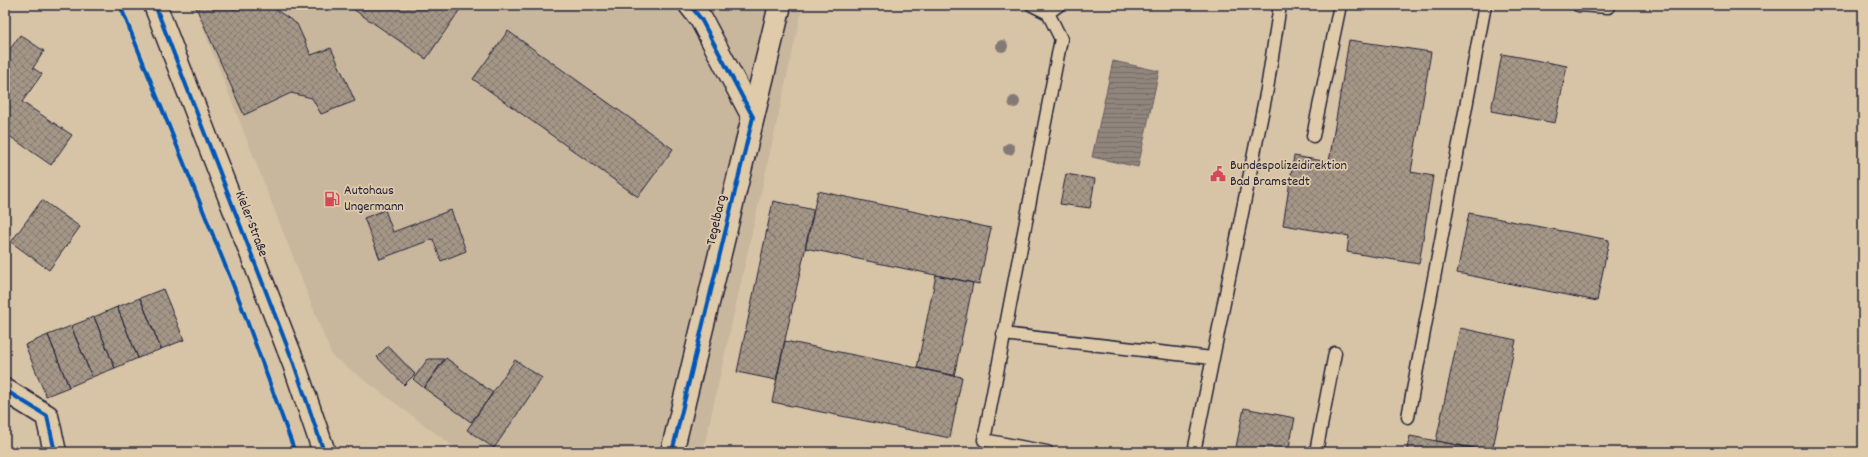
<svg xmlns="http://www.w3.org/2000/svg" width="1868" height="457" font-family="Dekko,sans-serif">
<defs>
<pattern id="water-rules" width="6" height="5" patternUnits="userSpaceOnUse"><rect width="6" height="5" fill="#91867d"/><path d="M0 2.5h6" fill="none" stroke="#766d68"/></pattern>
<pattern id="building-cross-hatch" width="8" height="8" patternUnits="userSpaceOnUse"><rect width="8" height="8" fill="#a59788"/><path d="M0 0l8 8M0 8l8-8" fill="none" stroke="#867b70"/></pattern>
</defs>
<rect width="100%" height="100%" fill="#d7c4a6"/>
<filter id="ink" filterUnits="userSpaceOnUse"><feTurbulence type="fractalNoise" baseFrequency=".025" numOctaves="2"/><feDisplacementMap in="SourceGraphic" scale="8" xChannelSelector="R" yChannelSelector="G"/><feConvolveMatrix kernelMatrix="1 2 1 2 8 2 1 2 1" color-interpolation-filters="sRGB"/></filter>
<g filter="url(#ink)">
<path fill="#c8b69d" d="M194,5H803L703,452H461L332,356Z"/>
<path fill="url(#water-rules)" stroke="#655e63" d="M1113,61L1159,71L1138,167L1092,157Z"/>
<path fill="url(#building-cross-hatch)" stroke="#22223b" d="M195,5H232L234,9L247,5H269L297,24L311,55L331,48L355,101L321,114L312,98L291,93L244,115Z
M347,5H463L426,59Z
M508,31L673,149L638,197L473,79Z
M20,35L44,51L33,68L42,74L22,102L72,135L51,165L5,133V49L9,51Z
M1349,40L1431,52L1411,172L1433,176L1419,264L1347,252L1349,236L1283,225L1294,156L1329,162Z
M1502,54L1567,66L1555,123L1491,111Z
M1066,174L1095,179L1090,208L1060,204Z
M818,191L991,228L979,284L805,248Z
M42,200L80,227L49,270L11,242Z
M773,201L814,210L776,380L737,372Z
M385,210L393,232L451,210L466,251L441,261L433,239L380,259L364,218Z
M1469,213L1609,240L1597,301L1457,273Z
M936,275L973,283L954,376L917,368Z
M163,289L184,340L161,349L140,298Z
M140,298L161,349L138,358L117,307Z
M117,307L138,358L115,368L94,317Z
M94,317L115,368L92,377L71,326Z
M71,326L92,377L69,387L48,335Z
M1460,328L1516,340L1492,452L1436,441Z
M48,335L69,387L46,396L25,345Z
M785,341L962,377L950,438L772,402Z
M388,346L415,374L404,385L377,357Z
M446,358L493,393L471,422L424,388Z
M428,359H444L424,388L413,379Z
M515,360L542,378L494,448L467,430Z
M1244,408L1295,418L1288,452H1235Z
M1410,436L1474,448L1473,452H1406Z"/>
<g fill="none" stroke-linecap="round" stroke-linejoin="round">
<defs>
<path id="lane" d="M1032,5L1048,13L1061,39L984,440L1047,452
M1578,5L1608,7
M1048,13L1059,5
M1313,136L1340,5
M1003,334L1212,358
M1408,417L1485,5
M1194,452L1267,89L1280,5
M1316,452L1335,353"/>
<path id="street" d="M753,117L780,5
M5,390L47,416L55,452
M672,452L753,117L701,19L690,5"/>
<path id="secondary" d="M155,5L294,364L324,452"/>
</defs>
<use href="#lane" stroke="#22223b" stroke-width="15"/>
<use href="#street" stroke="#22223b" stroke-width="25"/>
<use href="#secondary" stroke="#22223b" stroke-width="25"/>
<use href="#lane" stroke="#dfcbaa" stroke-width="12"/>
<use href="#street" stroke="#dfcbaa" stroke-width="22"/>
<use href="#secondary" stroke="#dfcbaa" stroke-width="22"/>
<defs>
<path id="cycleway" d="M120,5L240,302L295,452
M155,5L294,364L324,452
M5,390L47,416L55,452
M672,452L753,117L701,19L690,5"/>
</defs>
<use href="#cycleway" stroke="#dfcbaa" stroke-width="6"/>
<use href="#cycleway" stroke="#0057b8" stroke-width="4"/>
</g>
<g fill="#847a75">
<circle cx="1002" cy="46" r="6"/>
<circle cx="1014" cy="102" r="6"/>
<circle cx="1009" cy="149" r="6"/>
</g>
</g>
<defs>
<symbol id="civic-bare" viewBox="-9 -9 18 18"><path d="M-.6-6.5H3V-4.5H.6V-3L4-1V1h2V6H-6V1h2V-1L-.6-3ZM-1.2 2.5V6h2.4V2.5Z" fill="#d1495b" stroke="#dfcbaa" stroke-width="2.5" paint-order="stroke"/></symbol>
<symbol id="fuel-bare" viewBox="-9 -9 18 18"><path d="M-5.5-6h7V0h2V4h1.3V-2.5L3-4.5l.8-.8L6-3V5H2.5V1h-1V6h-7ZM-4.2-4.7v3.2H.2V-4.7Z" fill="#d1495b" stroke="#dfcbaa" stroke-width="2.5" paint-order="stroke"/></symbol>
</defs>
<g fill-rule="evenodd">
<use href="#civic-bare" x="1207" y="163" width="22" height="22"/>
<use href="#fuel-bare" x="321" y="188" width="22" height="22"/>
</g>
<g text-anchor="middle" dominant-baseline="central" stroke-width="3.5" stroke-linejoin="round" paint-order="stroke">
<g font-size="14" fill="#22223b" stroke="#dfcbaa" text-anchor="start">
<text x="1230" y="166">Bundespolizeidirektion<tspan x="1230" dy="16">Bad Bramstedt</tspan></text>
<text x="344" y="191">Autohaus<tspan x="344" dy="16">Ungermann</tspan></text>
</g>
<g font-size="14" fill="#22223b" stroke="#dfcbaa">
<text transform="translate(717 220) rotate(-77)">Tegelbarg</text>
<text transform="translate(251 224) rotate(69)">Kieler Straße</text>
</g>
</g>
<rect width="1868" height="457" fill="none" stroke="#dfcbaa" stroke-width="20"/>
<rect x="10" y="10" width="1848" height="437" fill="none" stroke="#22223b" stroke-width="1.5" filter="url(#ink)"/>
</svg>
